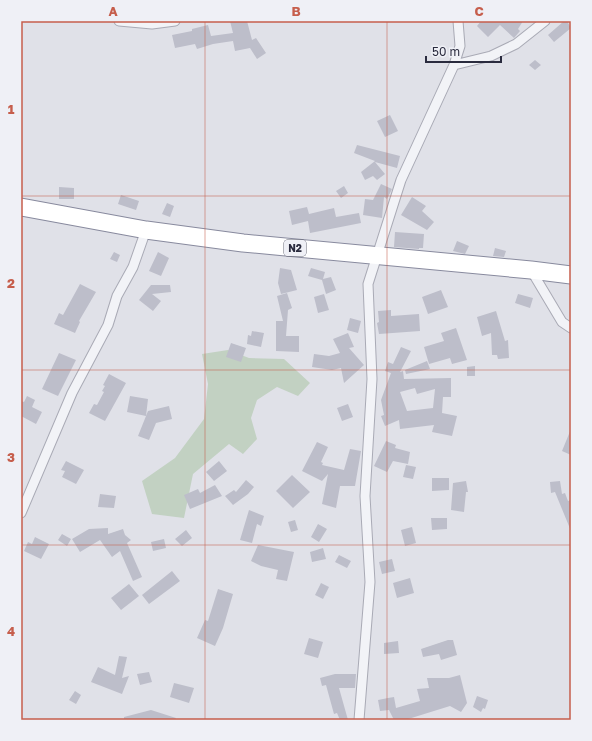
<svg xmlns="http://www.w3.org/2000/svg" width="592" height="741" font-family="'Golos Text',sans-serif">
<rect width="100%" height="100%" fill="#e0e1e8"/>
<path fill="#c2d1c2" d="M228,350L249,358L284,359L310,383L298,396L277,387L257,400L251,418L257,439L243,454L229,444L193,474L184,518L152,514L142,481L175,458L204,419L208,384L202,354Z"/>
<path fill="#bdbeca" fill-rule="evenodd" d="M230,21H247L252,40L256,38L266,53L257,59L250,48L235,51L233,41L213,44L197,49L195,44L175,48L172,35L192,31V29L208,25L211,36L233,33Z
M481,21H523L518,29L520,31L514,38L500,25L488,37L477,26Z
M564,21H567L571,28L554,42L548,35Z
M535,60L541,65L535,70L529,65Z
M390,115L398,131L385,137L377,121Z
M357,145L400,156L397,168L375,162L385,174L377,180L373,176L365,180L361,172L375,161L354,153Z
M381,184L392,189L387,199L384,197L382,218L363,215L365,199L373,200Z
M344,186L348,193L341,198L336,191Z
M59,187L74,188V199H59Z
M121,195L139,201L136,210L118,204Z
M412,197L426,206L422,211L434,222L427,230L401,215Z
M167,203L174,206L170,217L162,214Z
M307,207L309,214L334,208L336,217L359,213L361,223L310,233L308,221L292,225L289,211Z
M395,232L424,234L423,248H419V249L394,247Z
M457,241L469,246L465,254L453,251Z
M495,248L506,251L504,257L493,256Z
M114,252L120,255L117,262L110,259Z
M158,252L169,258L161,276L149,271Z
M280,268L291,270L297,290L281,294L278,283Z
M311,268L325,272L323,279L331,277L336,290L326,294L322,280L308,276Z
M80,284L96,292L79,321L80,322L75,333L54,324L59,313L63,315Z
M151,285H170L171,292L152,294L161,301L153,311L139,300Z
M441,290L448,307L428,314L422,297Z
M287,293L292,308L288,310L286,336H299V352L276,351V321H283L277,296Z
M324,294L329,310L318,313L314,297Z
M518,294L533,298L530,308L515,303Z
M391,310V316L419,314L420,331L379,334L377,323L379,322L378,311Z
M496,311L505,341L508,340L509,358L498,359L497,355H492L491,333L482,336L477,317Z
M350,318L361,321L358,333L347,330Z
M456,328L467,360L452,364L450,358L429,364L424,347L444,341L441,333Z
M252,331L264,333L261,347L247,344L248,335L251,336Z
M348,333L354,347L349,348L364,365L344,383L341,368L332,370L312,367L314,354L329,356L340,353L333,339Z
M231,343L246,348L241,362L226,357Z
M401,347L411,351L400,372L403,371L404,379L451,378V397H443L442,413L457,416L452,436L432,432L434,425L400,429L399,420L385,426L381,416L384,415L381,400L391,373L385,371L388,362L393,364ZM415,388L417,394L435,389L433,408L407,411L400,392Z
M59,353L76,360L58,396L42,389Z
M427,361L430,369L406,374L405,370Z
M475,366V376H467V367Z
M109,374L126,383L105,421L89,413L94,404L97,405L104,392L102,391L105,386L103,385Z
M27,396L35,400L32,407L42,412L36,424L21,416V401L24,402Z
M130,396L148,399L146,416L127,412Z
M348,404L353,417L342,421L337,408Z
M169,406L172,419L156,423L149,440L138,436L148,411Z
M571,429V455L562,451Z
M386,441L396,445L395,448L410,452L408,464L393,461L387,472L374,466Z
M317,442L328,447L321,462L323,463L322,465L344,470L350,449L361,451L355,486H340L336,508L322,504L328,474L322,481L302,471Z
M66,461L84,470L76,484L62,477L65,471L61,470Z
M219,461L227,471L214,481L206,472Z
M406,465L416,467L413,479L403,477Z
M292,475L310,492L293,508L276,491Z
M432,478H449V490L432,491Z
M246,480L254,487L248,494L233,505L225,496L234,490L236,492Z
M466,481L468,492H466L464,512L451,510L453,483Z
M560,481L562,494L565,493L568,501L571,500V531L555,492L551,493L550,482Z
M215,485L222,496L190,509L184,495L198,489L200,493Z
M100,494L116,496L114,508L98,507Z
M249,510L264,516L261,526L257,524L252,543L240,540Z
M431,518H447V529L432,530Z
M295,520L298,530L291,532L288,522Z
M318,524L327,529L319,542L311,537Z
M412,527L416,543L405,546L401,530Z
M108,528V534L123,529L125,535L131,540L127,543L142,577L133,581L120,551L112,557L100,540L80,552L72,539L89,529Z
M186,530L192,538L182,546L175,539Z
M62,534L71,539L67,546L58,540Z
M35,537L49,544L41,559L24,551L28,542L32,544Z
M164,539L166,548L153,551L151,542Z
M258,545L294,552L287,581L276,579L278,570L261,566L251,561Z
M323,548L326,559L312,562L310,552Z
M339,555L351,561L347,568L335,562Z
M392,559L395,571L382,574L379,562Z
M172,571L180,581L149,604L142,595Z
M410,578L414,593L397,598L393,583Z
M321,583L329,587L323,599L315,595Z
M129,584L139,596L121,610L111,598Z
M218,589L233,594L223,628L215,646L197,638L205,620L208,621Z
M309,638L323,642L318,658L304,654Z
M448,640H453L457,655L441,660L439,654L423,657L421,649Z
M398,641L399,653L384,654V643Z
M119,656L127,657L122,678L129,676L122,694L91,682L98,667L115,675Z
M149,672L152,682L140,685L137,674Z
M335,674H356L355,688H339L348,720H340L337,713L334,714L326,685L322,686L320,678Z
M460,675L467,703L461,712L450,706L405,720H394L389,710L380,711L378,700L388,698L394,697L396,708L420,701L417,689L429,688L427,678H449Z
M174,683L194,688L189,703L170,697Z
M75,691L81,695L76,704L69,700Z
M477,696L488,700L485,709L483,708L481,712L473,707Z
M151,710L176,718L175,720H124V717Z"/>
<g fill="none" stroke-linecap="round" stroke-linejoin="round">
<defs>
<path id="street" d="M119,21L152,24L175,21
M454,65L491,56L516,44L545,21
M531,270L562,322L571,328
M21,513L72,393L108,325L117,296L133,267L146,230
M359,720L370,582L365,496L372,379L368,284L401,180L454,65L460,46L458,21"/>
<path id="highway" d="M21,207L146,230L243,243L531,270L571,275"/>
</defs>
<use href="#street" stroke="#a9aab5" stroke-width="11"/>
<use href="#highway" stroke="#888a9e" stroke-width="19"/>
<use href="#street" stroke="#f2f3f7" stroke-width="9"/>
<use href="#highway" stroke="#fff" stroke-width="17"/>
</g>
<path fill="none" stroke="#c65e4c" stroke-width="1" stroke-opacity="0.55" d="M205,21V720M387,21V720M21,196H571M21,370H571M21,545H571"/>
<g text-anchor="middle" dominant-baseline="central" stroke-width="4" stroke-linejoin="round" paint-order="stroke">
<rect fill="#eff0f6" stroke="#656675" stroke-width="1" x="284" y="240" width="22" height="16" rx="3"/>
<g font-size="10" font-weight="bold" fill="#2a2b3e">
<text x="295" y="248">N2</text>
</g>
</g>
<rect width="592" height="741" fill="none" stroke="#eff0f6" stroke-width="44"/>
<path d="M426 56v6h75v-6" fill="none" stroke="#2a2b3e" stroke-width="2"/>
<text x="432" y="56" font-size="12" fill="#2a2b3e" stroke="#eff0f6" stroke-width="3" paint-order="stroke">50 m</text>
<rect x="22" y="22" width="548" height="697" fill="none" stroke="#c65e4c" stroke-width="1.5"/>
<g font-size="13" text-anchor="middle" font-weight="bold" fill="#c65e4c">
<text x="113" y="16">A</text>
<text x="296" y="16">B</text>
<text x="479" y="16">C</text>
<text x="11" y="114">1</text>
<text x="11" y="288">2</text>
<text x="11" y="462">3</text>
<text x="11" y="636">4</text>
</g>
</svg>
